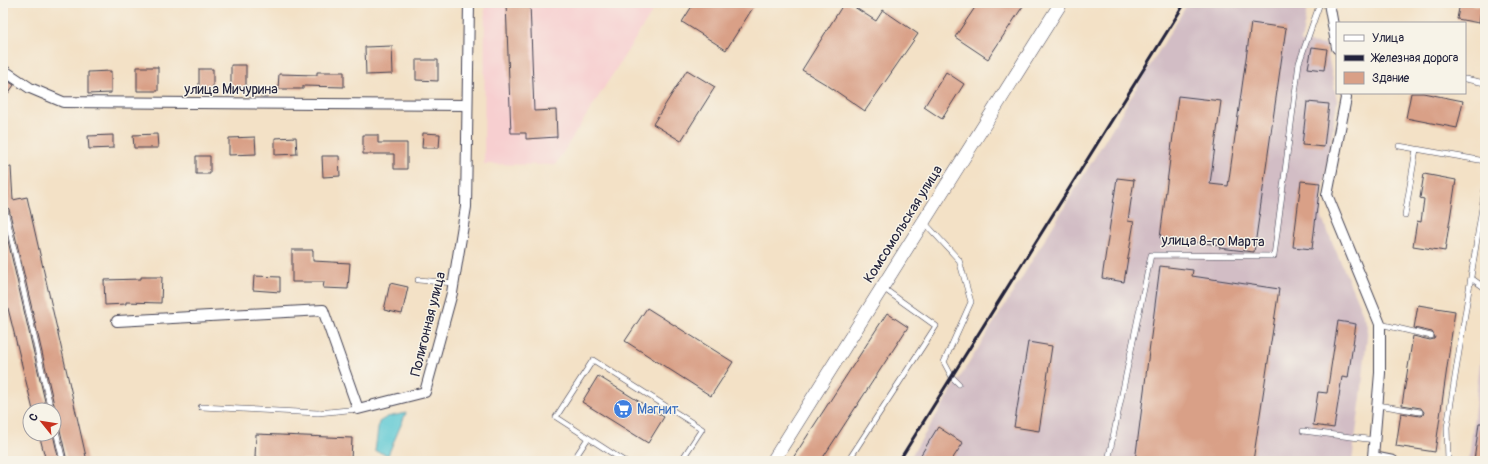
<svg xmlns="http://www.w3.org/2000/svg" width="1488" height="464" font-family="Pangolin,sans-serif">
<rect width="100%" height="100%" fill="#f7f3e8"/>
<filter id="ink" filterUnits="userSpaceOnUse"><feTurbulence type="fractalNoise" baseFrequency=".025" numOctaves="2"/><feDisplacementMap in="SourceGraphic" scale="8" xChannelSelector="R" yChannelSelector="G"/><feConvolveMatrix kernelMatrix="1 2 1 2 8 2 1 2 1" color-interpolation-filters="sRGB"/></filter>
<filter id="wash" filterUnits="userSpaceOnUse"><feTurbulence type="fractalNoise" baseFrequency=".012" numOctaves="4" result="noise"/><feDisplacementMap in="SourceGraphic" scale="16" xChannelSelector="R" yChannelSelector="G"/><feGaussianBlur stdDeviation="0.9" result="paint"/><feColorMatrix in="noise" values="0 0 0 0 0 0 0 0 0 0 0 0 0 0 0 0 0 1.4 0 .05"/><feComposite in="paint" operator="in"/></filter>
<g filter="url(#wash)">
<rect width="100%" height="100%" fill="#f3e1c6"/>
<path fill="#f7cfd0" d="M485,3H658L555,165L484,164Z"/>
<path fill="#d2bdc5" d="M1188,3H1308L1301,42L1326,45L1337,101L1322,197V218L1368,326L1361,397L1352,461H908L1010,297Z
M1485,317V461H1469Z"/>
<path fill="#5dc9d4" stroke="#407688" d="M406,413L388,455L375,451L379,422L387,417Z"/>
<g id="blocks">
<path fill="#d9a087" d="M506,3H530L534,111L556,110L557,137L526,139V133H511Z
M694,3H756L726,50L682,22Z
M844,3H848L876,21L883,10L918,34L865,111L827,85L802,70Z
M978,3H1025L988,59L955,37Z
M1460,3L1482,6L1479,23L1457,19Z
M1251,23L1286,28L1254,252L1219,248L1220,245L1160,238L1178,96L1221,101L1210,184L1228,186Z
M392,46L393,74L366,75L365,47Z
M1312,47L1327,49L1324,70L1308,68Z
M416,60H438V81L416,80Z
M231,65H246V89H231Z
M137,67H158V91H137Z
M199,69H213V91L199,92Z
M687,70L715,87L681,141L653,124Z
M111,71V93L88,94V72Z
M317,72H344V87L303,86V89H278L279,74L317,75Z
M946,72L964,84L942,119L924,107Z
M3,78L14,85L3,101Z
M1411,93H1423L1463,101L1457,128L1406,118Z
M1307,102L1329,104L1324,147L1302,145Z
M423,133L440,134L439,148H422Z
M157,134L158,148H134L133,135Z
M113,135V148L89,149L88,136Z
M363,135H378V143H407V169H394V154H363Z
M255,137L256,154L229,155V138Z
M296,137L297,154L275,155V138Z
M196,156H210V174H196Z
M322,156H339L340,176L323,177Z
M3,167H11L13,200L27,197L87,461H67L58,421L54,418L55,409L9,209L7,206L3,207Z
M1424,174L1456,180L1445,251L1413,246L1417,221L1421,222L1424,199L1420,198Z
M1117,178L1134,180L1128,221L1134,222L1124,282L1102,278Z
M1301,181L1320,183L1312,249L1293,247Z
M3,219L47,410H33L3,288Z
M292,250H313V261L350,263L348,289L323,288L324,282H292Z
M1160,266L1193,270L1192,276L1279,289L1253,461H1135Z
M254,276L280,277V292L253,290Z
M141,277H162L161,303L126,302V304L105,305L104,280L141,279Z
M390,283L408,287L402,314L384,310Z
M1418,305L1455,311L1435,452L1396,446L1401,413L1420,416L1423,415L1424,412L1421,408L1402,405L1413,336L1430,340L1434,339L1435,337L1432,332L1414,328Z
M647,308L733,362L711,396L625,341Z
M887,313L908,327L824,456L821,461H791Z
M1338,321L1356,324L1348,378L1342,377L1334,428L1313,425L1318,392L1327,393Z
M1028,342L1052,346L1039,431L1014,427Z
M598,376L664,417L648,443L582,402Z
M1479,423H1485V461H1474Z
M938,427L963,443L951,461H917Z
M39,434H53L59,461H46Z
M256,434L352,438L351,461L255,458Z"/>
</g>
</g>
<g filter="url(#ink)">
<use href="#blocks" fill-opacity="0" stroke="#413f50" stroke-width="1"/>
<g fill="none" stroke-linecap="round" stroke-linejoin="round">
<defs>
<path id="service" d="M1465,79L1485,83
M1399,146L1416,149
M5,210L51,410
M1405,215L1416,149L1485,161
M924,222L959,260L971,302L944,362L952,377L959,384
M1471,278L1485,288
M418,280L454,283
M1380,324L1431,336
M1378,405L1420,412
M201,407L318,413L358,409
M54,422L63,461
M1303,431L1375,440
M573,461L588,438
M624,461L556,417L593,360L702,429L681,461
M848,461L936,326L883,288
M1108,461L1151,255L1274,256L1299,63L1320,3
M1448,461L1447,427L1485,189"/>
<path id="minor" d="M1329,3L1337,48
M3,70L30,88L63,102L467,105
M1345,93L1346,98L1327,195L1380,324V373L1373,457L1393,461
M117,321L323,310L358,409L425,392L452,293L466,207L469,3"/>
<path id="tertiary" d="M773,461L1061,3"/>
</defs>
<use href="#service" stroke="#413f50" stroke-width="6"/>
<use href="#minor" stroke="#413f50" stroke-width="12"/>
<use href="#tertiary" stroke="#413f50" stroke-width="14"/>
<use href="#service" stroke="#fff" stroke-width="5"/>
<use href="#minor" stroke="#fff" stroke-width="10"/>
<use href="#tertiary" stroke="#fff" stroke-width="13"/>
<path stroke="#22223b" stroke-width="3" d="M899,461L1185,3"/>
</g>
</g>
<defs>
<symbol id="supermarket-disc" viewBox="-11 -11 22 22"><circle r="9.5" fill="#3f7fe0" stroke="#f7f3e8"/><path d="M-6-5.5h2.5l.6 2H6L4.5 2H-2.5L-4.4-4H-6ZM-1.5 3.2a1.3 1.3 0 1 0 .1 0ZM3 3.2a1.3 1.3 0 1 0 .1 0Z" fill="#fff"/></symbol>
</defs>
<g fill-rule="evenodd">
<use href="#supermarket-disc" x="612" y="398" width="22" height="22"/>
</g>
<g text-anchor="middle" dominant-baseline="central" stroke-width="3" stroke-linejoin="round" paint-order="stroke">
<g font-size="14" fill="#22223b" stroke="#f7f3e8">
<text x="231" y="89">улица Мичурина</text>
<text transform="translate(903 224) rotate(-58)">Комсомольская улица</text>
<text transform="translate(1213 241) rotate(1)">улица 8-го Марта</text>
<text transform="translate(428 324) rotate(-76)">Полигонная улица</text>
</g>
<g font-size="14" fill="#366cbe" stroke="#f7f3e8" text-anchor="start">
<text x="637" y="409">Магнит</text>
</g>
</g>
<rect width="1488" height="464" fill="none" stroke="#f7f3e8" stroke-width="16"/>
<rect x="1336" y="22" width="130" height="72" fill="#f7f3e8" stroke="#a29fa3"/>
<rect x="1344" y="35" width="20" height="6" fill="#ffffff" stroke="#a29fa3"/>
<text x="1372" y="42" font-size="12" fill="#22223b">Улица</text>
<rect x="1344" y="55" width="20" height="6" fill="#22223b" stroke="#a29fa3"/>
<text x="1372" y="62" font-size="12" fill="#22223b">Железная дорога</text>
<rect x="1344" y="72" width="20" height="12" fill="#d9a087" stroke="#a29fa3"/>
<text x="1372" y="82" font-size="12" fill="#22223b">Здание</text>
<g transform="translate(42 422) rotate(300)"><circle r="19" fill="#f7f3e8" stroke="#a29fa3"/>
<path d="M0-3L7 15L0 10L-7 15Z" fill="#c8321e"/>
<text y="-6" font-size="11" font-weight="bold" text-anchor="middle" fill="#22223b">С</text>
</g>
</svg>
